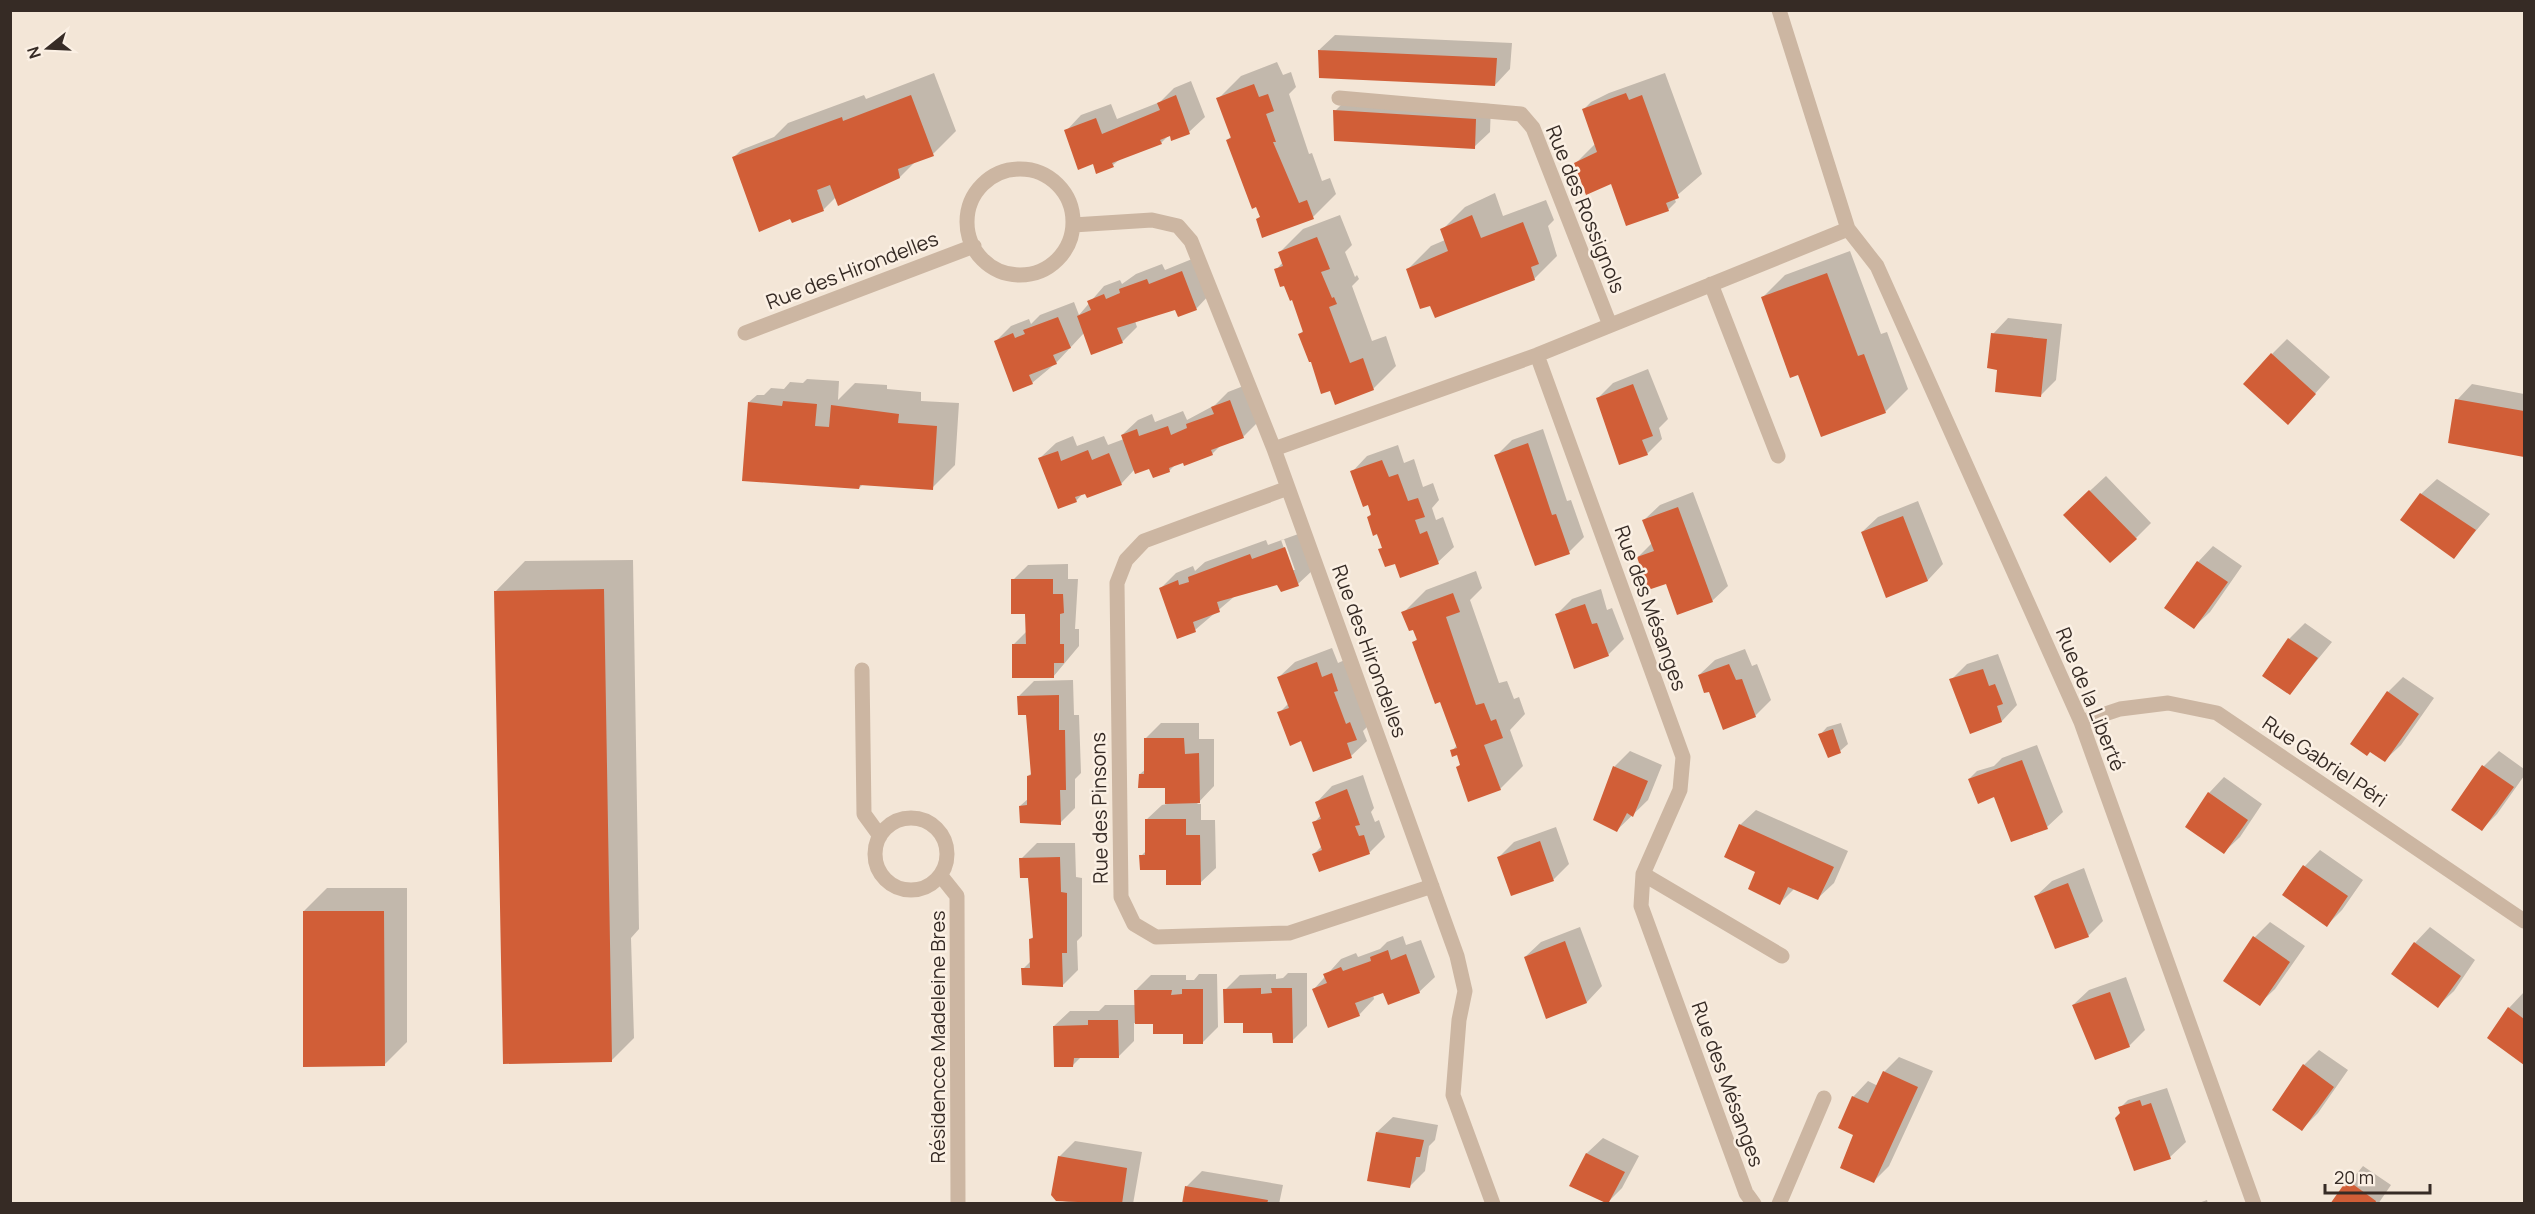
<svg xmlns="http://www.w3.org/2000/svg" width="2535" height="1214" font-family="Manrope,sans-serif">
<rect width="100%" height="100%" fill="#f3e6d7"/>
<path fill="#0003" fill-rule="evenodd" d="M1335,35L1512,43L1510,69L1495,85L1319,50Z
M1277,62L1283,75L1291,72L1296,87L1289,94L1309,154L1312,153L1322,181L1330,178L1336,194L1313,217L1257,219L1261,216L1227,140L1232,136L1218,99L1241,76Z
M934,73L956,131L933,154L916,161L900,177L836,197L824,209L793,221L734,157L741,150L774,137L788,123L864,95L866,99Z
M1665,73L1702,174L1674,198L1676,202L1668,210L1576,163L1596,143L1584,109L1591,102L1609,93Z
M1191,81L1205,117L1189,132L1170,134L1161,143L1120,159L1113,165L1097,172L1094,162L1066,131L1081,115L1111,104L1117,119L1160,102L1174,88Z
M1350,96L1491,104L1490,132L1474,147L1335,111Z
M1495,193L1503,216L1546,200L1554,220L1548,226L1557,256L1534,279L1431,304L1408,269L1431,246L1445,240L1442,230L1465,207Z
M1340,215L1352,245L1345,252L1355,277L1357,275L1359,279L1352,286L1372,341L1386,336L1396,366L1373,389H1331L1300,334L1304,330L1293,297L1276,270L1283,262L1280,252L1303,229Z
M1850,251L1881,334L1887,332L1908,389L1885,412L1799,373L1762,298L1785,275Z
M1197,257L1211,293L1196,309L1176,308L1135,321L1137,327L1122,342L1084,333L1056,363L1032,383L996,341L1011,326L1029,319L1031,324L1040,315L1074,302L1079,315L1104,286L1120,280L1122,284L1136,274L1162,264L1165,270Z
M2008,318L2062,324L2056,380L2041,395L1999,368L1993,334Z
M2287,339L2330,377L2303,407L2272,354Z
M1648,369L1668,419L1659,428L1662,439L1647,454L1598,398L1613,383Z
M807,379L839,381L838,400L855,383L887,385V389L921,392V401L959,403L955,465L932,488L863,484L859,488L749,402L757,395H764L771,388L784,389L790,382L803,383Z
M2472,384L2524,394V456L2450,442L2457,400Z
M1246,385L1259,421L1243,437L1221,445L1212,454L1177,463L1170,470L1154,476L1150,467L1135,469L1121,484L1085,491L1076,501L1040,458L1056,443L1073,436L1077,446L1104,436L1108,445L1124,439L1122,435L1138,420L1152,414L1155,422L1183,411L1187,420L1215,405L1228,392Z
M1543,429L1567,501L1571,500L1584,537L1569,552L1496,456L1512,440Z
M1398,445L1404,463L1414,459L1423,487L1433,483L1439,500L1432,508L1436,520L1443,517L1454,547L1438,562H1396L1380,550L1383,547L1368,517L1372,513L1352,472L1367,456Z
M2106,476L2151,523L2136,538L2080,500Z
M2437,479L2490,514L2454,557L2421,494Z
M1693,492L1728,586L1712,601L1666,582L1638,557L1652,543L1644,520L1660,505Z
M1918,501L1943,564L1928,580L1887,596L1862,532L1878,517Z
M1301,533L1314,569L1298,584L1278,583L1235,596L1195,630L1161,588L1176,573L1193,566L1195,571L1205,562L1266,540L1268,545ZM1284,539L1295,570H1292L1281,540Z
M2213,546L2242,566L2210,612L2194,627L2198,562Z
M633,560L639,929L631,938L634,1038L611,1061L496,591L525,561Z
M1068,564V579H1078L1075,629H1079V646L1053,677L1013,645L1027,631L1026,612L1013,580L1028,565Z
M1476,571L1482,588L1470,600L1499,683L1507,681L1514,699L1519,697L1525,714L1510,730L1523,766L1500,789L1458,767L1461,764L1458,754L1452,751L1457,745L1441,700L1414,642L1418,638L1403,613L1426,590Z
M1601,589L1607,610L1612,608L1624,639L1608,655L1556,615L1572,599Z
M2305,623L2332,642L2290,693L2264,675L2289,639Z
M1332,648L1338,663L1347,659L1371,723L1363,731L1367,741L1351,756L1302,739L1279,713L1289,703L1279,677L1295,662Z
M1745,649L1752,666L1757,664L1771,700L1755,716L1709,690L1699,675L1715,660Z
M1998,654L2017,705L2002,721L1951,680L1967,664Z
M2403,677L2434,698L2401,745L2385,760L2388,692Z
M1073,680L1074,715H1079L1081,773L1075,779V808L1060,823L1020,806L1029,798L1028,776L1032,773L1028,714L1019,696L1034,681Z
M1161,723H1199V739H1214V786L1197,804H1201V820H1215L1216,868L1200,883L1141,856L1147,850L1146,820L1162,805L1167,804V786L1140,774L1146,769L1145,739Z
M1841,723L1848,744L1840,751L1829,756L1820,735L1827,727Z
M2037,745L2063,812L2047,827L1969,779L1977,771L1994,766L2002,758Z
M1630,751L1662,765L1648,800L1617,830L1595,820L1615,766Z
M2499,751L2524,769V776L2497,814L2482,829L2484,766Z
M1363,775L1374,808L1371,812L1375,822L1379,820L1385,837L1370,852L1320,871L1314,854L1322,846L1314,823L1321,815L1317,802L1332,786Z
M2224,777L2262,804L2240,837L2224,852L2209,793Z
M1756,810L1848,851L1834,883L1818,898L1795,888L1780,903L1757,871L1740,825Z
M1556,827L1569,864L1554,879L1512,894L1498,858L1514,842Z
M1037,843H1075L1076,877L1082,878V936L1077,941L1078,970L1062,986L1023,969L1031,961V939L1035,935L1030,876L1021,859Z
M2320,850L2363,880L2342,910L2327,925L2284,895L2305,866Z
M2084,868L2103,921L2088,936L2036,896L2052,881Z
M327,888H407V1042L384,1065L304,911Z
M2270,922L2305,946L2275,989L2259,1004L2255,937Z
M1580,927L1602,986L1587,1002L1547,1017L1525,957L1541,942Z
M2430,927L2475,960L2454,991L2438,1006L2393,974L2415,943Z
M1403,936L1406,945L1421,940L1435,977L1419,992L1384,991L1373,995L1374,999L1359,1015L1314,989L1341,959L1356,953L1358,957L1380,949L1387,942Z
M1288,973H1307V1026L1292,1041L1274,1031L1244,1022L1225,990L1240,975L1276,974V979L1283,978Z
M1199,974H1217L1218,1027L1203,1042L1184,1032L1154,1023H1134V1041L1119,1056L1081,1057L1073,1065L1054,1026L1070,1011H1099L1105,1005H1136L1135,991L1151,975H1186V980H1194Z
M2126,977L2145,1030L2129,1046L2073,1005L2089,990Z
M2524,992V1063L2489,1038L2509,1008Z
M2319,1050L2348,1070L2318,1113L2302,1129L2304,1065Z
M1899,1057L1933,1071L1889,1166L1874,1181L1855,1135L1853,1097L1868,1081L1878,1086L1884,1072Z
M2167,1088L2186,1142L2170,1157L2121,1113L2120,1108L2128,1100Z
M1393,1117L1438,1125L1435,1140L1429,1146L1425,1171L1410,1186L1377,1132Z
M1603,1138L1639,1156L1622,1188L1607,1203L1571,1185L1587,1153Z
M1075,1141L1142,1152L1133,1204H1080L1057,1200L1059,1157Z
M2363,1166L2391,1185L2378,1204H2332Z
M1202,1171L1283,1185L1279,1204H1184L1187,1186Z
M2207,1200L2208,1204H2196Z"/>
<path fill="#d15e37" d="M1318,50L1497,58L1495,86L1319,78Z
M1254,84L1259,97L1268,94L1274,111L1266,114L1276,142H1273L1299,203L1307,200L1314,219L1262,238L1256,219L1260,217L1256,207L1252,209L1226,140L1231,138L1216,98Z
M1626,93L1629,100L1642,95L1679,198L1666,203L1669,211L1626,226L1611,184L1586,195L1574,163L1597,152L1582,109Z
M911,95L934,156L898,169L900,178L838,206L830,185L817,190L824,211L792,223L790,219L759,232L732,157L842,117L843,121Z
M1176,95L1190,134L1171,141L1170,136L1160,140L1162,144L1112,163L1114,167L1096,174L1093,164L1078,170L1064,130L1096,118L1102,134L1160,110L1157,103Z
M1333,110L1476,119L1475,149L1334,141Z
M1472,215L1481,238L1523,222L1539,264L1531,267L1535,280L1435,318L1430,306L1420,309L1406,269L1448,251L1440,229Z
M1317,237L1330,269L1321,272L1332,298L1334,297L1337,304L1329,307L1350,363L1363,358L1374,390L1335,405L1330,391L1321,394L1311,362H1309L1298,334L1303,332L1292,300L1290,301L1284,286L1280,287L1274,269L1283,266L1278,252Z
M1182,271L1197,310L1178,317L1175,310L1117,328L1123,343L1091,355L1077,316L1091,310L1087,301L1104,294L1106,299L1120,293L1119,289L1147,279L1149,284Z
M1827,273L1858,356L1864,354L1886,413L1821,437L1798,375L1790,378L1761,297Z
M1058,317L1071,348L1053,355L1057,364L1029,375L1033,384L1013,392L994,341L1013,333L1015,338L1025,334L1023,330Z
M1991,333L2047,339L2041,397L1995,392L1997,370L1987,368Z
M2271,353L2316,394L2288,425L2243,384Z
M1633,384L1653,436L1642,440L1648,455L1619,465L1596,398Z
M2455,399L2524,411V457L2448,443Z
M1230,400L1244,438L1211,450L1213,455L1184,466L1183,463L1169,468L1170,472L1153,478L1149,469L1135,474L1121,435L1137,429L1139,436L1168,426L1171,435L1187,428L1186,424L1214,414L1211,407Z
M783,401L817,404L815,426L829,427L831,405L899,414L898,423L937,426L933,490L860,485L859,489L742,481L748,402L782,406Z
M1528,443L1552,515L1556,514L1570,554L1535,566L1494,455Z
M1088,450L1092,460L1109,453L1122,485L1087,498L1085,494L1075,497L1077,502L1058,509L1038,458L1058,451L1061,461Z
M1382,460L1389,477L1398,474L1408,501L1418,498L1425,517L1415,520L1420,534L1427,531L1439,564L1400,578L1395,564L1385,567L1378,549L1382,548L1377,534L1373,536L1367,517L1371,515L1368,505L1363,507L1350,471Z
M2089,490L2137,539L2110,563L2063,515Z
M2420,493L2476,530L2454,559L2400,520Z
M1678,507L1713,602L1677,615L1666,584L1648,590L1637,557L1654,551L1642,520Z
M1903,516L1928,581L1886,598L1861,532Z
M1285,547L1299,586L1281,592L1277,585L1217,602L1220,612L1193,622L1196,632L1177,639L1159,588L1178,580L1179,585L1189,582L1188,577L1250,554L1252,559Z
M2197,561L2228,582L2194,629L2164,608Z
M1011,579H1053V594H1063L1064,613L1060,614V644H1064V663H1054V678H1012V644H1026L1025,614H1011Z
M604,589L612,1062L503,1064L494,591Z
M1453,593L1460,612L1446,617L1476,705L1484,703L1491,721L1496,719L1503,738L1484,745L1501,790L1468,802L1456,767L1460,765L1457,755L1452,757L1450,750L1457,748L1440,702L1435,704L1412,642L1417,640L1413,630L1409,631L1401,612Z
M1585,604L1592,624L1597,623L1609,656L1574,669L1555,614Z
M2288,638L2318,658L2290,695L2262,676Z
M1317,662L1322,677L1332,673L1338,691L1334,692L1346,724L1350,722L1357,740L1347,743L1352,758L1313,772L1301,741L1290,746L1277,712L1289,708L1277,677Z
M1729,664L1736,680L1742,679L1756,717L1723,730L1709,692L1704,693L1698,675Z
M1983,669L1989,686L1995,684L2003,704L1997,706L2002,722L1970,734L1949,679Z
M2387,691L2419,714L2385,762L2370,752L2367,756L2350,744Z
M1059,695V730H1065L1066,790H1060L1061,825L1020,823L1019,806L1027,805V776L1031,775L1026,715H1018L1017,696Z
M1833,729L1841,753L1828,758L1818,734Z
M1144,738H1184L1185,754L1199,753L1200,803L1165,804V788H1138L1139,774H1144Z
M2022,760L2048,829L2011,842L1994,797L1978,804L1968,779Z
M2482,765L2514,787L2482,831L2451,810Z
M1613,766L1648,781L1633,817L1627,813L1617,832L1593,820Z
M1347,789L1360,825L1355,826L1359,836L1364,835L1370,854L1319,872L1312,854L1322,850L1312,822L1321,819L1315,802Z
M2208,792L2248,820L2224,854L2185,827Z
M1145,819H1186V835H1200L1201,885H1166V870H1140L1139,855H1145Z
M1739,824L1834,867L1818,900L1788,887L1780,905L1748,889L1755,872L1724,857Z
M1540,841L1554,881L1511,896L1497,857Z
M1060,857L1061,892L1067,893V953H1062L1063,987L1022,985L1021,968H1030L1029,939L1033,938L1028,878H1020L1019,858Z
M2303,865L2348,896L2327,927L2282,895Z
M2068,883L2089,937L2055,949L2034,896Z
M303,911H384L385,1066L303,1067Z
M2253,936L2290,962L2260,1006L2223,981Z
M1565,941L1587,1003L1546,1019L1524,957Z
M2414,942L2461,976L2438,1008L2391,974Z
M1388,950L1391,960L1406,954L1420,993L1388,1005L1383,993L1355,1003L1360,1016L1328,1028L1312,989L1327,983L1323,974L1341,967L1343,971L1371,961L1370,957Z
M1261,988V994L1272,993L1271,988H1292L1293,1043H1273L1272,1033H1243V1023H1224L1223,989Z
M1182,989H1203V1044H1183V1034H1153V1024H1135L1134,990H1172L1171,995L1182,994Z
M2110,992L2130,1047L2095,1060L2072,1005Z
M2508,1007L2524,1019V1065L2487,1038Z
M1088,1020H1118L1119,1058H1074L1073,1067H1054L1053,1026L1088,1025Z
M2303,1064L2334,1087L2302,1131L2272,1110Z
M1883,1071L1918,1087L1874,1183L1840,1168L1853,1135L1838,1128L1852,1096L1868,1103Z
M2140,1100L2142,1106L2151,1103L2171,1159L2134,1171L2115,1118L2120,1113L2118,1107Z
M1376,1132L1424,1140L1420,1157H1416L1410,1188L1367,1181Z
M1586,1153L1625,1172L1608,1204L1569,1186Z
M1058,1156L1127,1168L1122,1204L1056,1201L1051,1195Z
M2347,1180L2376,1201L2375,1204H2330Z
M1185,1186L1268,1200L1267,1204H1182Z"/>
<g fill="none" stroke-linecap="round" stroke-linejoin="round">
<path stroke="#ccb6a2" stroke-width="15" d="M1779,10L1848,229L1877,266L2081,722L2254,1204
M1339,98L1521,114L1533,128L1610,325
M967 222a53 53 0 1 1 106 0a53 53 0 1 1-106 0Z
M1073,225L1152,220L1178,226L1191,241L1274,449L1457,956L1465,991L1459,1020L1453,1095L1493,1204
M1711,284L1778,456
M745,333L974,246
M1537,355L1683,757L1680,790L1643,874L1641,906L1746,1193L1754,1204
M1274,449L1537,355L1848,229
M1288,488L1144,541L1126,560L1117,583L1121,897L1134,924L1156,937L1289,933L1432,886
M862,670L864,814L880,836
M2081,722L2120,709L2168,703L2217,713L2524,921
M875 854a36 36 0 1 1 72 0a36 36 0 1 1-72 0Z
M1643,874L1782,956
M941,876L957,896L958,1204
M1779,1204L1824,1098"/>
</g>
<g text-anchor="middle" dominant-baseline="central" stroke-width="5" stroke-linejoin="round" paint-order="stroke">
<g font-size="20" fill="#362b25" stroke="#fbf0e4">
<text transform="translate(1586 209) rotate(68)">Rue des Rossignols</text>
<text transform="translate(852 270) rotate(-21)">Rue des Hirondelles</text>
<text transform="translate(1651 608) rotate(70)">Rue des Mésanges</text>
<text transform="translate(1370 651) rotate(70)">Rue des Hirondelles</text>
<text transform="translate(2091 699) rotate(68)">Rue de la Liberté</text>
<text transform="translate(2325 761) rotate(34)">Rue Gabriel Péri</text>
<text transform="translate(1099 808) rotate(-91)">Rue des Pinsons</text>
<text transform="translate(937 1037) rotate(-90)">Résidencce Madeleine Bres</text>
<text transform="translate(1728 1084) rotate(70)">Rue des Mésanges</text>
</g>
</g>
<rect width="2535" height="1214" fill="none" stroke="#362b25" stroke-width="24"/>
<g transform="translate(48 48) rotate(252)" stroke="#fbf0e4" stroke-width="4.5" paint-order="stroke">
<path d="M0-4.5L10 22L0 15L-10 22Z" fill="#362b25"/>
<text y="-9" font-size="16" font-weight="bold" text-anchor="middle" fill="#362b25">N</text>
</g>
<path d="M2325 1184v9h105v-9" fill="none" stroke="#362b25" stroke-width="3"/>
<text x="2334" y="1184" font-size="18" fill="#362b25" stroke="#fbf0e4" stroke-width="4.5" paint-order="stroke">20 m</text>
</svg>
